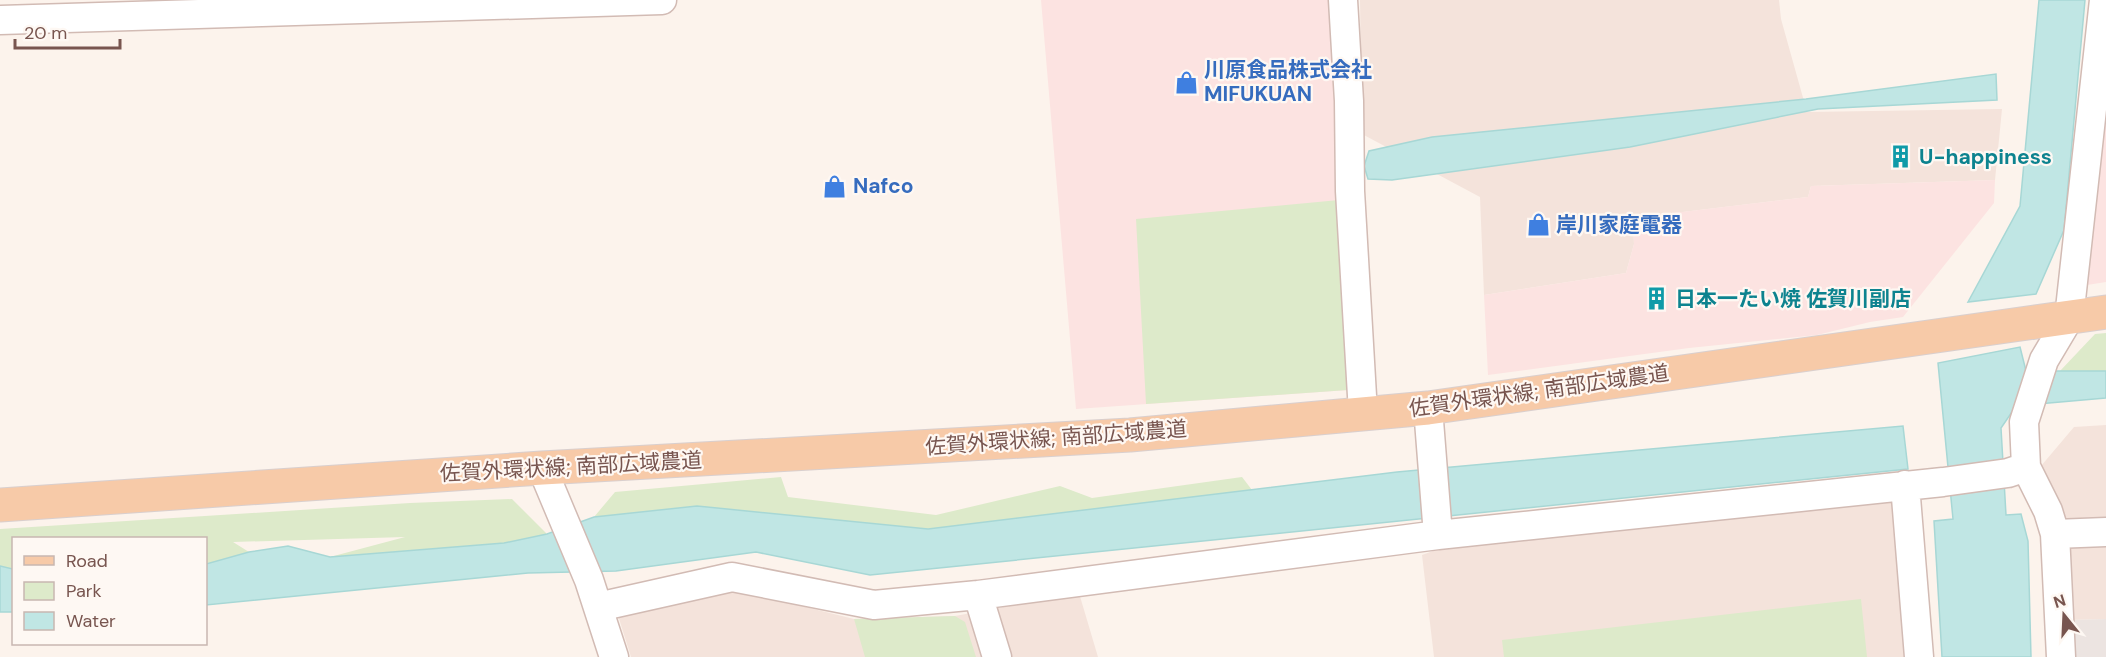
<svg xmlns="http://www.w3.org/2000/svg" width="2106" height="657" font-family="'DM Sans','Noto Sans JP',sans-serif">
<rect width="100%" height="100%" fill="#fcf3ec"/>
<path fill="#f4e3db" d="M1360,0H1779L1781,19L1807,112L2002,109L1995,180L1811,186L1808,197L1633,218L1634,244L1626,273L1484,295L1480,197L1362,134Z
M2106,425V619L2067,620L2041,466L2074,427Z
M1916,492L1930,657H1434L1422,555L1475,536Z
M737,590L854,619L955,616L1079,593L1098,657H631L617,612Z"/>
<path fill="#fce3e1" d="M1041,0H1330L1348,390L1076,409Z
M2106,112V282L2087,285Z
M1995,180L1994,203L1903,317L1870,322L1817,335L1689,348L1488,375L1484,295L1626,273L1634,244L1632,218L1808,197L1811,186Z"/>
<path fill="#ece4e1" d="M2106,619V657H2070L2067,620Z"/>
<path fill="#ddeaca" d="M1339,200L1348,390L1146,404L1136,219Z
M2106,333V371H2060L2095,334Z
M781,477L788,497L936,515L1060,486L1092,498L1242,477L1252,490L928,529L697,506L594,517L615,492Z
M512,499L547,534L504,543L330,557L405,537L233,542L249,552L206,564V538H14L13,569L0,566V529L410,503Z
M1861,599L1867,657H1504L1502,640Z
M955,616L965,622L976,657H865L854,619Z"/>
<path fill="#c0e6e4" stroke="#a7d7d5" stroke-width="1.5" d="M2039,0H2085L2064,230L2036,294L1968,302L2020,206Z
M1996,74L1997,100L1818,109L1630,147L1392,180L1368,179L1364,166L1369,151L1432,137L1806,99Z
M2020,347L2026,371H2106V398L2016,406L2001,428L2006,515L2021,514L2028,541L2031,657H1942L1934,521L1953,519L1938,363Z
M1903,426L1908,469L870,575L756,552L616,571L528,573L206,605V564L249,552L288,546L330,557L504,543L547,534L594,517L697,506L928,529L1397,472Z
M0,566L13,569V612H0Z"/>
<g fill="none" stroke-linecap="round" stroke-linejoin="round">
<defs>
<path id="minor" d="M1343,0L1349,101L1350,191L1363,413
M0,20L662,0
M1428,408L1438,535
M542,468L589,580L614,657
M1905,485L1919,657
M2055,534L2106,532
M978,595L997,657
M598,607L732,577L874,605L978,595L1438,535L1943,482L2008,473L2026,467
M2061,657L2055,534L2048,511L2026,467L2024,422L2044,360L2069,318L2104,0"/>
<path id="primary" d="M0,505L542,468L1130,435L1428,408L2106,312"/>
</defs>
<use href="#minor" stroke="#d2bbb4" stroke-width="31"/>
<use href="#primary" stroke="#d9cfce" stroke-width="35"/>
<use href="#minor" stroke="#fff" stroke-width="28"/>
<use href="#primary" stroke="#f7caa8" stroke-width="33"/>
</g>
<defs>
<symbol id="shop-bare" viewBox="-9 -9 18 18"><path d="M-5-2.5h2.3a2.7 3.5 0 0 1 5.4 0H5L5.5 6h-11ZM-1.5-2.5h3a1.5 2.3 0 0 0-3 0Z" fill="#3f7fe0" stroke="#fef8f3" stroke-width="2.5" paint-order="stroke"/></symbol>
<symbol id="building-bare" viewBox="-9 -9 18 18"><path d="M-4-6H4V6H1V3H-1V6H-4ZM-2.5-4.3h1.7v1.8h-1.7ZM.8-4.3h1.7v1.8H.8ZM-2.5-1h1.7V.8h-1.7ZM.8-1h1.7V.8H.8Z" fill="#0f9aa8" stroke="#fef8f3" stroke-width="2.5" paint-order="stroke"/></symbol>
</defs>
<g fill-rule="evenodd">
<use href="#shop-bare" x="1170" y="66" width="33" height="33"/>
<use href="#building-bare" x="1884" y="140" width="33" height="33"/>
<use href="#shop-bare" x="818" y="170" width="33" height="33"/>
<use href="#shop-bare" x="1522" y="208" width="33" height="33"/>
<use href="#building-bare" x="1640" y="282" width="33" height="33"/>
</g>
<g text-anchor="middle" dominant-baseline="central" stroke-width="4.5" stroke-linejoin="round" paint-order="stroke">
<g font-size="21" font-weight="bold" fill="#366cbe" stroke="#fef8f3" text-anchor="start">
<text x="1204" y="70">川原食品株式会社<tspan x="1204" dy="24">MIFUKUAN</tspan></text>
<text x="853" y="186">Nafco</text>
<text x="1556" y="225">岸川家庭電器</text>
</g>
<g font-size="21" font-weight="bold" fill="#0d838f" stroke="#fef8f3" text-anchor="start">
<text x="1919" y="157">U-happiness</text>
<text x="1675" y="299">日本一たい焼 佐賀川副店</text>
</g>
<g font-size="21" fill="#78554f" stroke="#fef8f3">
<text transform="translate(1539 391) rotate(-8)">佐賀外環状線; 南部広域農道</text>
<text transform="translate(1056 438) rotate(-4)">佐賀外環状線; 南部広域農道</text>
<text transform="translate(571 467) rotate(-3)">佐賀外環状線; 南部広域農道</text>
</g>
</g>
<rect x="12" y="537" width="195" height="108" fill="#fef8f3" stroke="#c8b7b1" stroke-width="1.5"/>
<rect x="24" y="556" width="30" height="9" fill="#f7caa8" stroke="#c8b7b1" stroke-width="1.5"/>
<text x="66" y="567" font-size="18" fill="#78554f">Road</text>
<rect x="24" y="582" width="30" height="18" fill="#ddeaca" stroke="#c8b7b1" stroke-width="1.5"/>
<text x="66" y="597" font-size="18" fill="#78554f">Park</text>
<rect x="24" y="612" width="30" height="18" fill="#c0e6e4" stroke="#c8b7b1" stroke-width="1.5"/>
<text x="66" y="627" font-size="18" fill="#78554f">Water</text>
<g transform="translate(2064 615) rotate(342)" stroke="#fef8f3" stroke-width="4.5" paint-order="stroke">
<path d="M0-4.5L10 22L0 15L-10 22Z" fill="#78554f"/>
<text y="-9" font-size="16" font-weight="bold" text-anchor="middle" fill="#78554f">N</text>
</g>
<path d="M15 39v9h105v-9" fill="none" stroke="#78554f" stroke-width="3"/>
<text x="24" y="39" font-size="18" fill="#78554f" stroke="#fef8f3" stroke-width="4.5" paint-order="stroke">20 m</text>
</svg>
